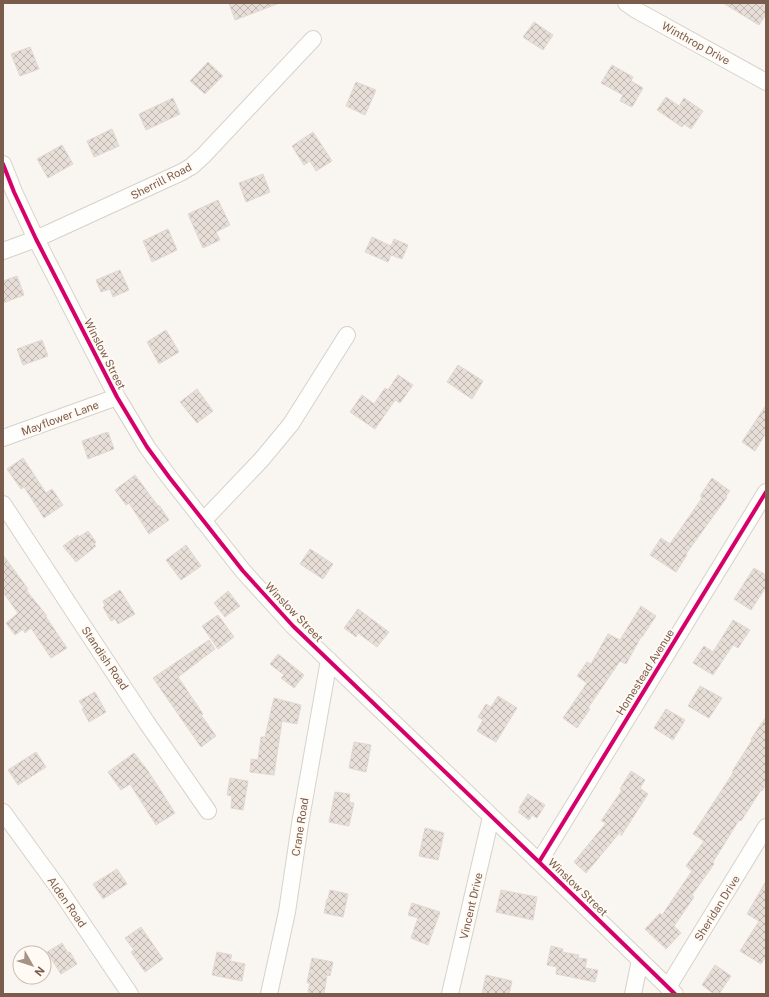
<svg xmlns="http://www.w3.org/2000/svg" width="769" height="997" font-family="'Public Sans',sans-serif">
<defs>
<pattern id="building-cross-hatch" width="8" height="8" patternUnits="userSpaceOnUse"><rect width="8" height="8" fill="#e6ded7"/><path d="M0 0l8 8M0 8l8-8" fill="none" stroke="#bfb7b1"/></pattern>
</defs>
<rect width="100%" height="100%" fill="#f9f5f0"/>
<path fill="url(#building-cross-hatch)" stroke="#e2d8d2" d="M229,3H277V4L235,20Z
M723,3H762L766,6V14L759,25Z
M534,22L553,35L543,50L523,37Z
M30,47L39,69L20,76L11,54Z
M208,62L223,76L205,94L190,81Z
M612,65L633,77L631,81L643,88L632,107L620,101L623,95L601,83Z
M356,82L376,90L365,115L346,106Z
M666,97L679,106L684,98L703,111L691,129L684,124L682,127L657,110Z
M173,98L180,114L146,130L139,114Z
M112,129L119,146L94,157L87,141Z
M313,132L332,161L316,171L310,161L304,165L292,146Z
M62,145L73,164L48,178L37,159Z
M263,174L270,192L246,202L239,183Z
M218,200L230,225L216,232L220,240L203,248L188,214Z
M168,229L177,250L152,262L143,241Z
M372,237L391,246L394,239L408,245L402,259L391,255L388,262L365,252Z
M120,270L129,290L113,297L110,289L101,292L96,280Z
M17,276L24,295L3,303V281Z
M166,330L179,352L159,364L147,342Z
M42,340L48,356L23,365L17,349Z
M458,365L483,381L472,399L447,382Z
M398,375L413,385L400,403L395,400L375,429L350,412L362,395L374,404L385,388L388,390Z
M197,389L213,411L197,423L180,402Z
M766,405V433L755,451L742,442Z
M108,432L114,449L88,459L82,441Z
M23,458L46,493L52,489L63,505L44,518L24,487L21,489L7,469Z
M135,475L158,506L159,505L169,520L149,534L129,503L126,505L115,490Z
M712,478L730,491L726,496L727,497L686,554L687,555L676,572L650,555L661,538L670,544L702,498L700,496Z
M88,531L96,542L94,544L96,546L76,562L63,546L78,535L79,537Z
M186,545L201,566L181,580L166,560Z
M310,549L333,564L323,579L300,564Z
M3,555L28,589L26,590L47,616L46,617L67,648L51,658L31,628L25,633L23,629L15,635L6,623L18,613L3,592Z
M754,568L766,575V587L751,610L734,599Z
M120,590L135,614L118,624L115,619L111,621L103,607L105,606L103,601Z
M228,591L240,606L225,617L214,603Z
M641,606L656,616L642,637H641L626,664L620,661L588,708L590,709L577,728L563,718L587,683L577,676L587,662L591,664L608,634L620,640Z
M358,609L389,632L377,647L358,633L356,637L344,628Z
M218,615L234,637L218,649L202,626Z
M733,620L750,630L738,648L733,645L713,675L693,663L704,646L713,652Z
M209,640L215,649L178,677L203,714L201,715L216,736L201,747L153,678Z
M278,654L304,675L294,688L281,678L284,675L270,664Z
M700,686L722,698L709,718L688,706Z
M95,692L106,712L89,722L82,709L84,708L79,701Z
M498,696L517,708L496,742L477,731L483,720L478,717L486,704L491,707Z
M274,698L301,705L297,724L282,721L274,775L250,772L251,759L258,760L261,737H265Z
M666,709L685,720L673,740L654,728Z
M766,717V784L762,791L761,790L741,821L739,820L713,862L714,864L692,895L694,897L674,926L681,933L666,949L645,929L660,913L662,915L692,871L686,866L704,841L693,834L733,773L732,772L752,740L751,739Z
M354,742L371,745L366,772L349,768Z
M36,752L46,767L18,785L8,770Z
M134,753L148,771L175,813L156,825L130,784L121,790L108,772Z
M631,771L645,780L640,788L648,794L621,836V831L586,873L574,862L606,823L601,821L622,790L620,789Z
M230,778L248,781L243,810L231,808L232,796L227,795Z
M335,792L350,794L349,802L354,803L349,826L329,822Z
M528,794L545,805L537,818L532,815L529,820L518,812L521,808H519Z
M425,828L444,833L438,860L419,856Z
M117,869L127,884L103,899L93,884Z
M766,881V956L761,964L740,951L759,921L747,914Z
M330,890L348,894L343,917L324,913L327,899H328Z
M501,890L537,897L533,920L496,912Z
M412,903L440,912L428,945L411,938L418,918L408,915Z
M141,927L163,959L145,972L131,952L134,950L125,938Z
M62,943L68,953L70,952L77,964L61,974L47,952Z
M551,946L563,949L562,952L579,955L578,958L587,959L585,968L598,970L595,982L556,974L557,967L547,965Z
M217,952L232,955L230,961L245,964L242,981L212,975Z
M312,958L333,962L330,976L327,975L324,994H316L308,992L310,983H307Z
M715,965L731,976L719,994H714L702,985Z
M486,975L512,981L509,994H482Z"/>
<g fill="none" stroke-linecap="round" stroke-linejoin="round">
<defs>
<path id="minor" d="M626,3L636,10L766,82
M3,164L14,192L36,239L117,397L147,447L169,477L243,571L293,626L539,862L675,994
M3,251L36,239L182,172L192,166L204,155L313,39
M3,438L117,397
M3,504L147,723L208,811
M203,521L262,459L291,424L347,335
M3,812L57,886L130,994
M539,862L766,492
M668,987L766,827
M269,994L287,912L300,824L329,660
M450,994L491,817
M633,994L640,960"/>
</defs>
<use href="#minor" stroke="#d7d1cb" stroke-width="18"/>
<use href="#minor" stroke="#fefefd" stroke-width="16"/>
<defs>
<path id="cycleway" d="M3,164L14,192L36,239L117,397L147,447L169,477L243,571L293,626L539,862L675,994
M539,862L766,492"/>
</defs>
<use href="#cycleway" stroke="#fffaf3" stroke-width="6"/>
<use href="#cycleway" stroke="#d6006c" stroke-width="4"/>
</g>
<g text-anchor="middle" dominant-baseline="central" stroke-width="4" stroke-linejoin="round" paint-order="stroke">
<g font-size="11" fill="#7a5c4d" stroke="#fffaf3">
<text transform="translate(696 43) rotate(29)">Winthrop Drive</text>
<text transform="translate(161 181) rotate(-27)">Sherrill Road</text>
<text transform="translate(105 354) rotate(63)">Winslow Street</text>
<text transform="translate(60 418) rotate(-20)">Mayflower Lane</text>
<text transform="translate(294 612) rotate(46)">Winslow Street</text>
<text transform="translate(105 658) rotate(56)">Standish Road</text>
<text transform="translate(645 672) rotate(-58)">Homestead Avenue</text>
<text transform="translate(300 827) rotate(-81)">Crane Road</text>
<text transform="translate(578 887) rotate(44)">Winslow Street</text>
<text transform="translate(67 902) rotate(55)">Alden Road</text>
<text transform="translate(471 906) rotate(-77)">Vincent Drive</text>
<text transform="translate(717 908) rotate(-58)">Sheridan Drive</text>
</g>
</g>
<rect width="769" height="997" fill="none" stroke="#7a5c4d" stroke-width="8"/>
<g transform="translate(32 965) rotate(129)"><circle r="19" fill="#fffaf3" stroke="#cabbb1"/>
<path d="M0-3L7 15L0 10L-7 15Z" fill="#a69286"/>
<text y="-6" font-size="11" font-weight="bold" text-anchor="middle" fill="#7a5c4d">N</text>
</g>
</svg>
